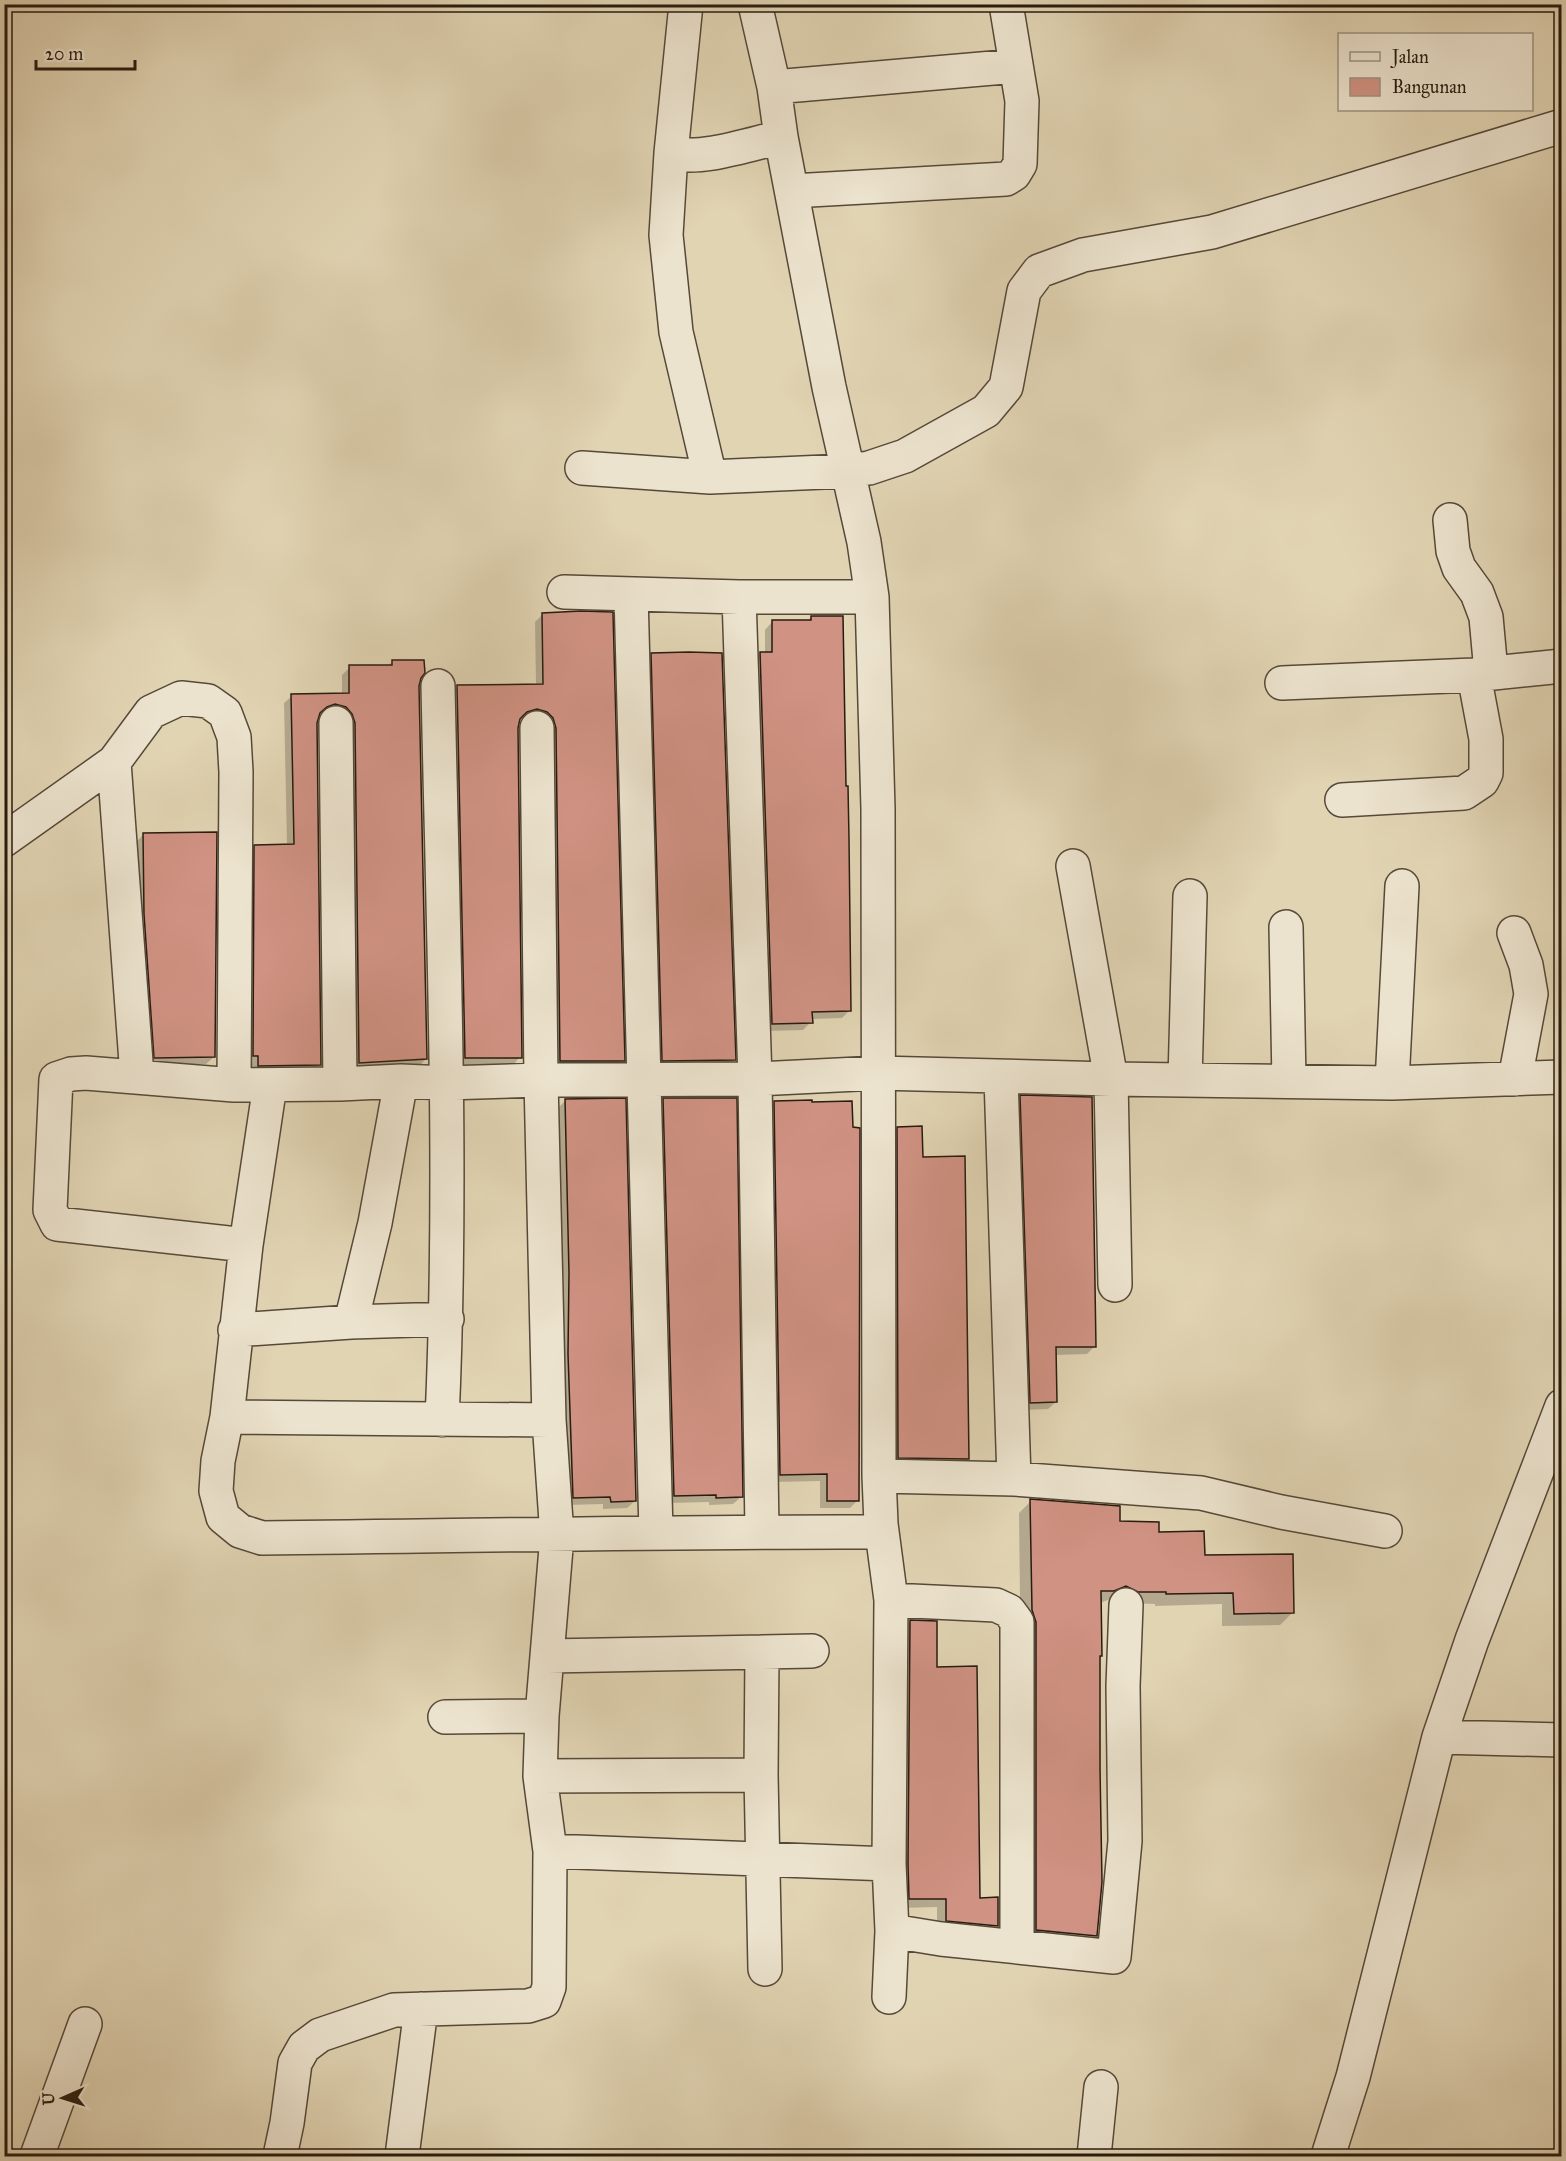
<svg xmlns="http://www.w3.org/2000/svg" width="1566" height="2161" font-family="'IM FELL Great Primer',serif">
<rect width="100%" height="100%" fill="#e1d4b3"/>
<filter id="stains"><feTurbulence type="fractalNoise" baseFrequency=".00333" numOctaves="4"/><feColorMatrix values="0 0 0 0 .2 0 0 0 0 .09 0 0 0 0 .02 0 0 0 .5 -.17"/></filter>
<radialGradient id="worn" r=".72"><stop offset=".6" stop-color="#630" stop-opacity="0"/><stop offset="1" stop-color="#630" stop-opacity=".3"/></radialGradient>
<path fill="#0003" d="M543,614L623,1060L615,1068H552L529,716L519,719L517,728L520,1057L513,1065H458L450,694L457,687L536,685L535,622Z
M811,617L850,1010L842,1018L811,1019V1022L803,1030L765,1031L752,661L760,653H765V630L772,622H807Z
M652,654L734,1060L726,1067L655,1068L644,662Z
M392,662L420,677L418,686L426,1059L418,1067L351,1070L328,711L318,714L316,723L320,1065L312,1073H251V1064H246L247,854L255,846L287,845L284,703L292,696L342,695V675L350,667L388,666Z
M144,834L214,1057L206,1064L147,1065L136,842Z
M1021,1097L1095,1346L1087,1354L1054,1355L1056,1402L1048,1409L1023,1410L1013,1105Z
M566,1100L635,1501L627,1508L603,1509V1504L566,1505L558,1108Z
M664,1100L741,1497L733,1504L709,1505V1502L667,1503L656,1107Z
M775,1102L858,1500L850,1508H820V1481L773,1482L767,1110Z
M898,1128L922,1159L968,1459L960,1466L891,1465L890,1136Z
M1031,1501L1157,1534L1203,1557L1292,1613L1280,1625L1222,1626V1604L1155,1606V1604L1126,1603L1113,1598L1100,1603L1101,1882L1096,1936L1084,1948L1024,1942L1019,1513Z
M910,1621L936,1668L979,1899L997,1925L987,1935L937,1930V1907L900,1908L901,1631Z"/>
<path fill="#d09283" stroke="#281b10" stroke-width="1.5" d="M581,611L613,612L625,1061H560L556,728L553,718L547,712L537,709L527,712L520,719L518,728L522,1058H465L457,685L543,684L542,613Z
M811,616H843L846,786H848L849,839L851,1011L812,1012L813,1023L772,1024L760,652H772V620H811Z
M689,652L722,653L736,1060L662,1061L651,653Z
M392,660H424L425,673L421,678L419,686L427,1059L359,1063L355,723L352,714L346,707L335,704L327,707L320,713L317,723L321,1065L258,1066V1056H253L254,845L294,844L291,694L349,693V665H392Z
M217,832L215,1057L154,1058L144,914L143,833Z
M1020,1095L1092,1097L1096,1347H1056L1057,1402L1030,1403Z
M626,1098L636,1501L611,1502L610,1497L573,1498L568,1354L569,1273L565,1099Z
M663,1098H737L743,1497L716,1498V1495L674,1496Z
M812,1100V1102L852,1101L853,1127L860,1128L859,1501H827V1474L780,1475L774,1101Z
M922,1126L923,1157L965,1156L969,1459L898,1458L897,1127Z
M1030,1499L1120,1506V1521L1159,1522V1532L1204,1531L1205,1555L1293,1554L1294,1613L1234,1614L1233,1593L1166,1594V1592H1138L1126,1586L1114,1591H1101L1102,1656H1100V1768L1102,1882L1097,1936L1036,1930V1622L1032,1610Z
M910,1620L937,1621V1667L977,1666L980,1898L998,1897V1926L946,1921V1899H909L908,1864Z"/>
<g fill="none" stroke-linecap="round" stroke-linejoin="round">
<defs>
<path id="minor" d="M686,4L671,153L666,235L676,332L710,477
M755,4L774,87L781,137L829,387L864,542L872,597L878,809L879,1476L881,1524L891,1600L889,1864L892,1931L941,1939L1114,1957L1125,1841L1123,1686L1126,1605
M774,87L1016,66
M671,153C701,161 750,144 781,137
M792,191L1006,179L1014,174L1020,164L1022,101L1006,4
M582,468L710,477L847,471L869,468L905,456L986,411L1006,387L1024,291L1039,271L1083,255L1212,232L1562,126
M1450,520L1453,551L1459,568L1477,593L1486,617L1491,672
M564,592L739,597H872
M631,594L656,1532
M739,597L755,1079L762,1531
M1282,683L1474,675L1562,666
M438,686C443,931 453,1176 442,1420
M336,723L340,1084
M114,762L137,1076
M1342,800L1464,793L1482,781L1486,773V739L1474,675
M4,840L114,762L151,712L181,698L208,701L225,713L234,737L236,772L234,1085
M1073,866L1111,1079L1115,1285
M1286,927L1289,1081
M1514,933L1526,965L1531,994L1515,1079
M1001,1077L1014,1479
M1185,1080L1190,896
M1392,1083L1402,886
M270,1085L246,1245L227,1417L218,1461L216,1491L223,1517L240,1531L262,1538C469,1536 675,1531 882,1532
M246,1245L57,1224L50,1210L56,1079L71,1074L86,1073L234,1085L340,1084L401,1081L447,1083L541,1080L755,1079L878,1073L1111,1079L1392,1083L1562,1077
M351,1322L375,1223L401,1081
M235,1330L351,1322L447,1319
M227,1417L549,1420
M879,1476L1014,1479L1201,1493L1281,1512L1385,1531
M891,1600L996,1605L1009,1611L1017,1622V1947
M762,1652L761,1775L765,1969
M548,1656L812,1651
M445,1717L542,1716
M1439,1737L1562,1740
M540,1776L761,1775
M550,1851L889,1864
M889,1997L892,1931
M37,2156L85,2024
M280,2156L287,2123L295,2063L304,2047L320,2035L394,2010L528,2006L544,2001L549,1987L550,1851L540,1776L542,1716L557,1536L549,1420L541,1080L537,728
M402,2156L421,2009
M1094,2156L1101,2087
M1328,2156L1353,2077L1439,1737L1472,1640L1562,1406"/>
</defs>
<use href="#minor" stroke="#564939" stroke-width="36"/>
<use href="#minor" stroke="#ece3ce" stroke-width="33"/>
</g>
<rect width="1566" height="2161" fill="none" stroke="#e1d4b3" stroke-width="24"/>
<rect x="6" y="6" width="1554" height="2149" fill="none" stroke="#281b10" stroke-width="3"/>
<rect x="12" y="12" width="1542" height="2137" fill="none" stroke="#281b10" stroke-width="1.5"/>
<rect x="1338" y="33" width="195" height="78" fill="#ece3ce" stroke="#9e9382" stroke-width="1.5"/>
<rect x="1350" y="52" width="30" height="9" fill="#ece3ce" stroke="#9e9382" stroke-width="1.5"/>
<text x="1392" y="63" font-size="18" fill="#281b10">Jalan</text>
<rect x="1350" y="78" width="30" height="18" fill="#d09283" stroke="#9e9382" stroke-width="1.5"/>
<text x="1392" y="93" font-size="18" fill="#281b10">Bangunan</text>
<g transform="translate(63 2098) rotate(267)" stroke="#ece3ce" stroke-width="4.5" paint-order="stroke">
<path d="M0-4.5L10 22L0 15L-10 22Z" fill="#281b10"/>
<text y="-9" font-size="16" font-weight="bold" text-anchor="middle" fill="#281b10">U</text>
</g>
<path d="M36 60v9h99v-9" fill="none" stroke="#281b10" stroke-width="3"/>
<text x="45" y="60" font-size="18" fill="#281b10" stroke="#ece3ce" stroke-width="4.5" paint-order="stroke">20 m</text>
<rect width="100%" height="100%" filter="url(#stains)"/>
<rect width="100%" height="100%" fill="url(#worn)"/>
</svg>
